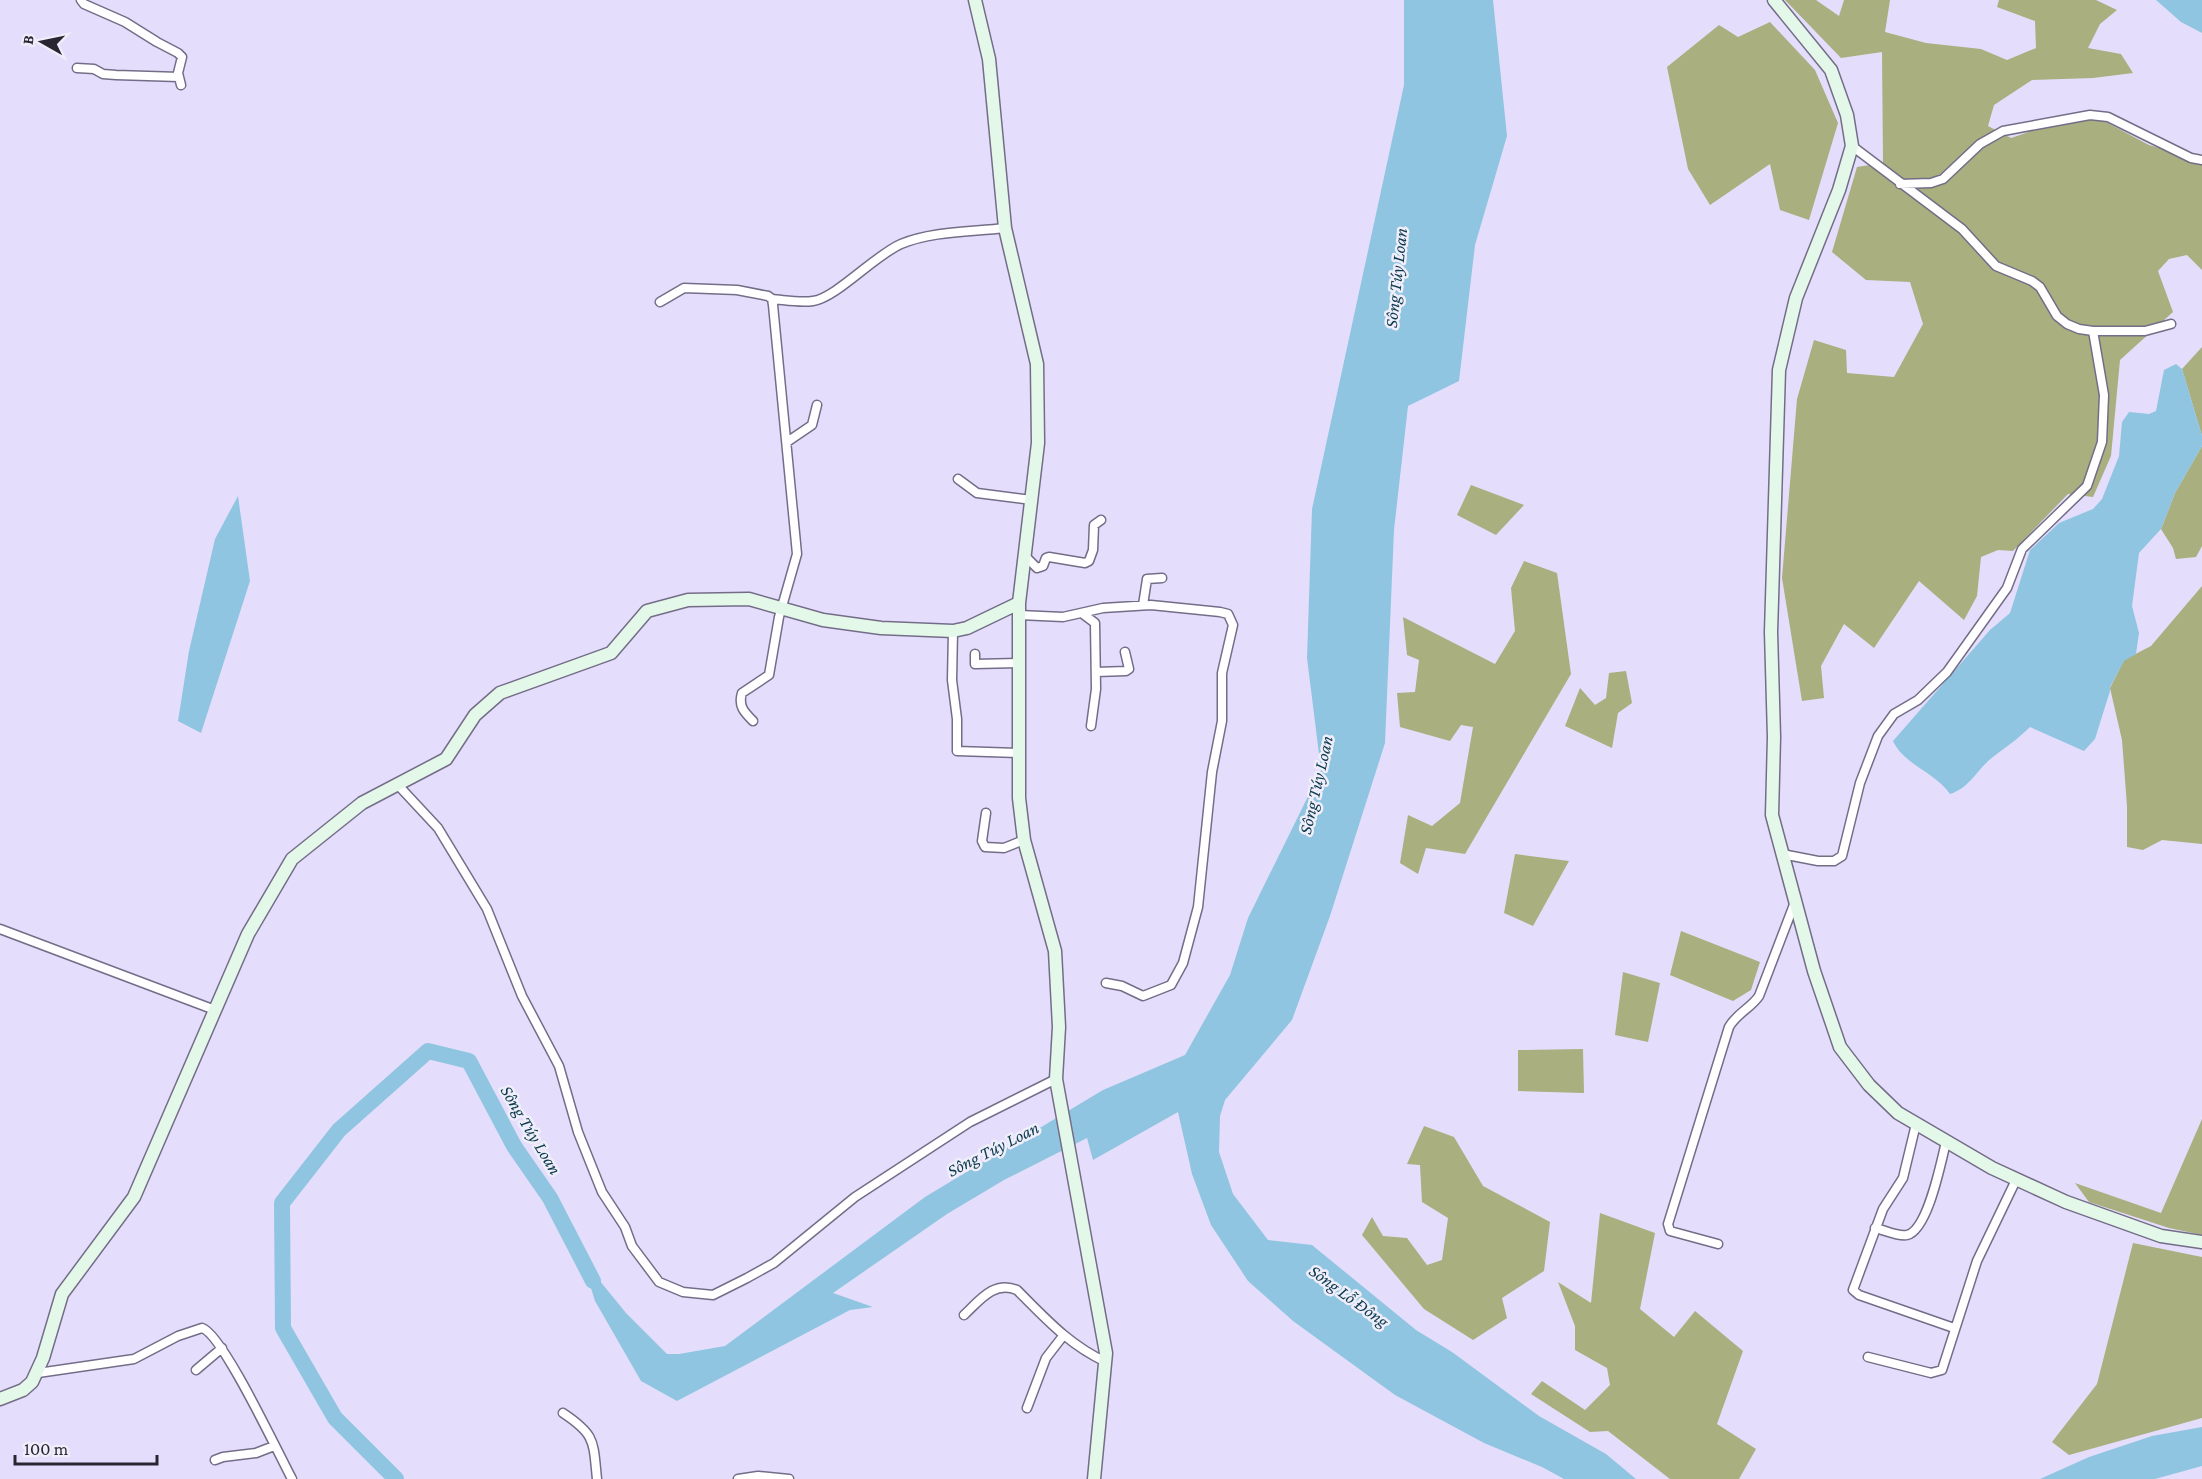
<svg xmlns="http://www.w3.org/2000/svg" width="2202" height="1479" font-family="'Crimson Pro',serif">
<rect width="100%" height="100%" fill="#e4defc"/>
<path fill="#a9af7e" d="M1785,0H1816L1839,16L1844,0H1890L1885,32L1926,43L1981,49L2007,60L2036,48L2035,21L1997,7L1999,0H2096L2117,10L2100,24L2088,48L2121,54L2133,73L2093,78L2032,80L1994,105L1988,126L2011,138L2087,112L2149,145L2202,161V270L2187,255L2169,259L2158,271L2173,312L2120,360L2111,456L2093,497L2068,494L2013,551L1998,550L1981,557L1977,596L1964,620L1919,581L1874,648L1844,624L1821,666L1824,698L1802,701L1782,578L1797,399L1814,340L1846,350L1847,373L1894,377L1923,324L1910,282L1866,280L1832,252L1857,167L1883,163L1882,52L1841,58Z
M1770,22L1815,70L1838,123L1809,220L1780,210L1770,164L1710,205L1688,169L1667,67L1719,25L1738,37Z
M2202,347V436L2182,369Z
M2202,446V546L2196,557L2176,559L2173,548L2161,529L2175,493Z
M1471,485L1524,505L1496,535L1457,515Z
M1524,561L1557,573L1571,674L1465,854L1426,848L1418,874L1400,863L1408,815L1432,826L1460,803L1473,727L1461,725L1450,741L1400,727L1397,693L1415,692L1419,660L1407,655L1403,617L1495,664L1515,631L1511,588Z
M2202,586V844L2162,840L2143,850L2127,847V806L2122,740L2110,688L2124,660L2151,646Z
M1626,671L1632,703L1618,713L1612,748L1565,726L1580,688L1595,705L1606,698L1609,673Z
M1515,854L1569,861L1533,926L1504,913Z
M1681,931L1760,962L1751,990L1733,1001L1670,975Z
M1623,972L1660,983L1648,1042L1615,1035Z
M1583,1049L1584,1093L1518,1091V1050Z
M2202,1119V1235L2169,1228L2089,1202L2075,1183L2161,1213Z
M1424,1126L1454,1137L1483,1186L1550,1222L1544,1271L1502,1298L1507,1318L1473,1340L1424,1309L1362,1235L1372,1217L1383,1236L1407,1238L1427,1265L1442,1260L1448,1218L1422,1202L1420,1165L1407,1164Z
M1600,1213L1655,1233L1640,1309L1674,1337L1695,1311L1743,1351L1717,1424L1756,1449L1739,1479H1670L1608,1431L1590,1432L1531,1394L1542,1381L1585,1410L1610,1385L1607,1368L1575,1350V1326L1558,1282L1591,1303Z
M2133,1243L2202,1257V1418L2069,1455L2052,1442L2097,1384Z"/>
<path fill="#8fc5e0" d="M1404,0H1493L1507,136L1475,245L1459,381L1408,406L1394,530L1385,743L1330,916L1292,1020L1225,1100L1220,1116L1219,1152L1233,1194L1268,1240L1312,1245L1416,1330L1452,1352L1539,1416L1606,1454L1636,1479H1564L1542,1467L1484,1443L1395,1395L1293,1321L1248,1281L1211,1225L1192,1174L1178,1112L1093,1160L1087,1138L1004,1180L947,1214L833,1293L873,1307L850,1310L677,1401L641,1381L595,1301L582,1259L626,1313L667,1354H679L725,1346L925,1197L1103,1090L1185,1055L1230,975L1248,918L1321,770L1307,658L1312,509L1404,85Z
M2156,0H2202V33L2181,22Z
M2176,364L2182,369L2202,436V446L2175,493L2161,529L2139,553L2132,606L2139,633L2136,654L2124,661L2110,687V691L2095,739L2084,751L2030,727C2018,739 2006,747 1993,757C1977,769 1970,788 1950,794C1935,772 1904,765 1893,741L1990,630L2010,613L2030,550L2059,523L2093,509L2102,499L2119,456L2122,422L2129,412L2149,414L2156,411L2164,370Z
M238,496L250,581L201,733L178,721L189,651L215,539Z
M2202,1427V1466L2155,1479H2040L2089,1457L2152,1436Z"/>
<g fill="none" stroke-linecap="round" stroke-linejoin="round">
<path stroke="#8fc5e0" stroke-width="16" d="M396,1479L335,1418L283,1328L282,1203L339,1130L428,1051L469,1061L514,1146L550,1198L593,1281"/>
<defs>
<path id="street" d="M81,0L84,4L125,22L157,42L178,53L182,57L178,73L181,85
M77,68L94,69L103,74L116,75L179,77
M1852,146L1962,229L1996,266L2032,281L2040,287L2057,316L2067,324L2079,329L2093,331H2145L2171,324
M1900,184L1931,183L1943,179L1980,144L2003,131L2090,115L2108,117L2191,158L2202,160
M772,299C785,300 800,303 813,301C836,298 875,255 901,244C932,231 971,232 1005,228
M660,302L684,288L737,290L768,296L772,299L773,305L797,554L779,617L769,675L742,693C738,706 744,712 753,721
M787,442L812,425L817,405
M958,479L977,493L1032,500
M1025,556L1037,568L1043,566L1046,558L1049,557L1085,563L1089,561L1093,550L1094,525L1101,520
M1143,605L1147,579L1162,578
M1083,614L1095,623L1096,689L1091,726
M1019,615L1063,617L1103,608L1151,605L1220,612L1228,614L1233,625L1222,673V721L1212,772L1198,907L1183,963L1171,985L1143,996L1122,986L1106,983
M953,631L952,680L957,719V751L1019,753
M975,654V664L1020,663
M1096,672L1126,671L1129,669L1125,652
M397,784L438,828L487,909L522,996L559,1066L578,1132L602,1192L625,1227L632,1246L659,1282L683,1292L713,1295L747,1278L774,1263L855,1197L970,1122L1056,1079
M986,813L982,841L985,847L1004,848L1024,840
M1782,854L1818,861H1834L1842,856L1860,783L1878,736L1894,714L1918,700L1947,672L2007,588L2022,549L2087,486L2102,442L2104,395L2093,331
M0,929L215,1010
M1916,1124L1903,1178L1883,1209L1853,1290L1859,1295L1954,1328
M1875,1228C1885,1230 1898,1237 1907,1235C1928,1230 1941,1162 1946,1142
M1718,1244L1670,1231L1668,1224L1729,1027C1737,1013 1751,1008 1759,996L1795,902
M964,1315C979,1301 994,1280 1017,1290C1045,1318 1069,1345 1106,1362
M1868,1357L1931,1373L1942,1370L1977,1261L2016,1180
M196,1370L222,1348
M38,1373L134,1359L178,1336L202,1328C222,1333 279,1455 292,1479
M1027,1408L1046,1358L1063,1336
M563,1413C596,1435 593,1441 597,1479
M215,1460L223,1457L256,1453L274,1446
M738,1479L758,1476L789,1479"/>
<path id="secondary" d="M975,0L989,59L1005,228L1037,364L1038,443L1019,603V798L1024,840L1055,951L1059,1027L1056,1079L1106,1353L1094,1479
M1774,0L1831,70L1847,115L1852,146L1839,190L1796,298L1779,370L1771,632L1774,737L1772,815L1814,971L1840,1047L1869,1085L1898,1113L1992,1168L2066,1202L2161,1236L2202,1242
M0,1399L23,1390L32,1382L43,1358L62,1294L134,1197L248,934L292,859L362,803L446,759L475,715L500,693L611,653L647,611L688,600L749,599L823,620L881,628L953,631L967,628L1019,603"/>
</defs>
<use href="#street" stroke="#746d88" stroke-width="11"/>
<use href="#secondary" stroke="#746d88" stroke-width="15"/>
<use href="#street" stroke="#fff" stroke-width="8"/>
<use href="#secondary" stroke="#e4f8ea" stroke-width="12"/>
</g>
<g text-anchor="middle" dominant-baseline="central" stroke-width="5" stroke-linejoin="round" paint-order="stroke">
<g font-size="18" font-style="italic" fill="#0b3a4d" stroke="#f0eefa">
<text transform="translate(1396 278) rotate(-84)">Sông Túy Loan</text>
<text transform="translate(1316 785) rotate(-77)">Sông Túy Loan</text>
<text transform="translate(531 1130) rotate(59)">Sông Túy Loan</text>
<text transform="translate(993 1149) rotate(-27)">Sông Túy Loan</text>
<text transform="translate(1349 1296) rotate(36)">Sông Lỗ Đông</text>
</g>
</g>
<g transform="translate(42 42) rotate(279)" stroke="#f0eefa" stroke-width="4.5" paint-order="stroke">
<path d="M0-4.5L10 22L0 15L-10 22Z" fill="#292632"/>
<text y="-9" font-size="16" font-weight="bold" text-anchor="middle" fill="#292632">B</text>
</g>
<path d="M15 1455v9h142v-9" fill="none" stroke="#292632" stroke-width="3"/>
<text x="24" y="1455" font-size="18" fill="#292632" stroke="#f0eefa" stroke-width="4.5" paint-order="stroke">100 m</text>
</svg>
